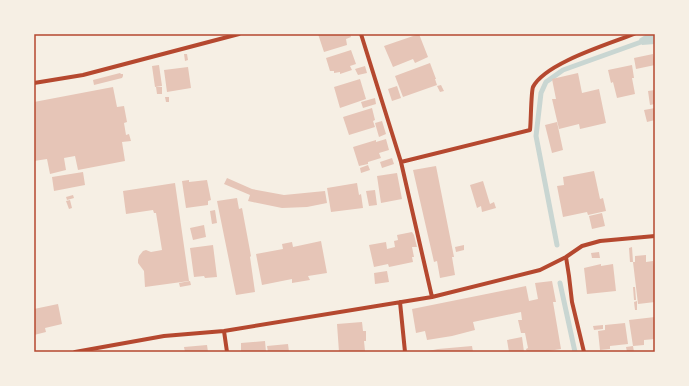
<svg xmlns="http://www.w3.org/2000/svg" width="689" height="386" font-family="'PT Sans',sans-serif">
<rect width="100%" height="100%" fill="#f6efe4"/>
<path fill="#c9d6d2" d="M647,34H655V44L642,45L639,39Z"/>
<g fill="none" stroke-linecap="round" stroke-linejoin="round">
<path stroke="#c9d6d2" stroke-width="5" d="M557,245L536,136L541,93L546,82L563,70L655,37
M560,283L575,352"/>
</g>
<path fill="#e6c5b7" d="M318,34H350L351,37L346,39L347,45L324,52Z
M419,34L428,57L415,63L413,59L393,67L384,46Z
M351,50L356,64L350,66L352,70L340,74V72L334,73V71H330L326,58Z
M184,54H187L188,60L185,61Z
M653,54L655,65L636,69L634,58Z
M430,63L436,79H435L437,85L403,97L395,76Z
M159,65L162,86L155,87L152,66Z
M632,65L634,78H632L635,94L617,98L613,82L611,83L608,70Z
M365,66L367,73L358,75L355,69Z
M188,67L191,88L167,92L164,70Z
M120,73L121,74H123V76L122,78L94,85L93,80Z
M578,73L582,93L599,89L606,123L580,129L579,124L559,129L552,99H556L552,79Z
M360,79L366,99L340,108L334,87Z
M441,85L444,91L440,92L437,86Z
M397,86L401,98L392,101L388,89Z
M113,87L117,107L124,106L127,122L124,123L126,135L129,134L131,141L122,142L125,161L78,170L75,156L64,158L66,170L50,174L47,159L34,161V102Z
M156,87H162V94H157Z
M655,90V104L650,105L648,91Z
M165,97H169V102H166Z
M375,98L376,104L363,108L361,102Z
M372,108L375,120L373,121L375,127L349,135L343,117Z
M655,108V120L647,122L644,110Z
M382,121L386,134L379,137L375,123Z
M557,122L563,150L552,153L545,125Z
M386,139L389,150L379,153L381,158L368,162V164L359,166L353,147L376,140V142Z
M392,158L394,164L382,168L380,162Z
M368,165L370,170L361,173L360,168Z
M436,166L454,257H452L455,275L440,278L437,261L434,262L413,170Z
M594,171L600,199L603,198L606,211L588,215L587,212L563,217L557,186L564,185L563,177Z
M83,172L85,185L54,191L52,177Z
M397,173L402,199L381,203L377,176Z
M227,178L252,189L284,195L325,191L327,203L307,207L282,208L248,201L250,195L224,184Z
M189,180V182L207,180L211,200L208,201V205L186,208L182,181Z
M483,181L490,204L494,202L496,208L482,212L481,206L477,208L470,185Z
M175,183L189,281L145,287L144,271L138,263V260L139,256L143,251L146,250L151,252L162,250L156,213H154L153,210L126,214L123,191Z
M357,183L359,195L361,194L363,208L331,212L327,188Z
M375,190L377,205L369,206L366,191Z
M73,195L74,198L67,200L66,197Z
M237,198L239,209L242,208L251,256L250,257L255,292L236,295L217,201Z
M70,200L72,208L69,209L66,201Z
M215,210L217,223L212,224L210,211Z
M602,213L605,226L592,229L589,216Z
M204,225L206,237L193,240L190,228Z
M412,232L414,235L417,247H412L414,257H412L413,262L389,267L388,264L374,267L369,245L386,242L387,249L395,247L394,241L398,240L397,235Z
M321,241L327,273L308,276L310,280L292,283V279L262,285L256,254L283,249L282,244L292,242L293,247Z
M213,245L217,277L205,278L204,276L194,277L190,248Z
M464,245V250L456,252L455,247Z
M632,247L633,262H630L629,248Z
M599,252L600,258H592L591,253Z
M646,255V262L653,261L655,272V302L638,304L633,262H635V256Z
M601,264V266L613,264L616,291L587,294L584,268Z
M387,271L389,282L375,284L374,273Z
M190,281L191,285L180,287L179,283Z
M552,281L556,302H553L561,349L542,352H527L526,349L528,348L525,333H521L518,320H522L521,312L473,322L475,330L452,336L427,340L425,331L416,333L412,309L526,286L529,301L538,299L535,283Z
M633,287H635L636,300H634Z
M637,301V310H635L634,302Z
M58,304L62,324L45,328L46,332L34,335V309Z
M655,317V339L644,340V345L633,346L629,320Z
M362,322L363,331H366V341H364L365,351L339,352L337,324Z
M625,323L628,344L610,346V349L600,350L598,331L605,330V325Z
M603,325V329L594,330L593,326Z
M522,337L524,352H509L507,340Z
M265,341L266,352H241V343Z
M288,344L289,352H268L267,346Z
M207,345L208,352H185L184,347Z
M472,346L473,352H423L438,349Z
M633,346L634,352H627L626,347Z"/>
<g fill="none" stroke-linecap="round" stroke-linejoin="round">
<path stroke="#b5482f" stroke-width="4" d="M361,34L401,162L432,297
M34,83L83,75L239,34
M401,162L530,130C531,122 531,92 533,87C545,63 609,44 634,34
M566,257L569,276L572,302L584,352
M400,302L405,352
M224,331L227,352
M75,352L164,336L224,331L432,297L540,270L566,257L582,246L600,241L655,236"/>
</g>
<rect width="689" height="386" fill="none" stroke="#f6efe4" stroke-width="70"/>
<rect x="35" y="35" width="619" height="316" fill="none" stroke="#b5482f" stroke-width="1.5"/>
</svg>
